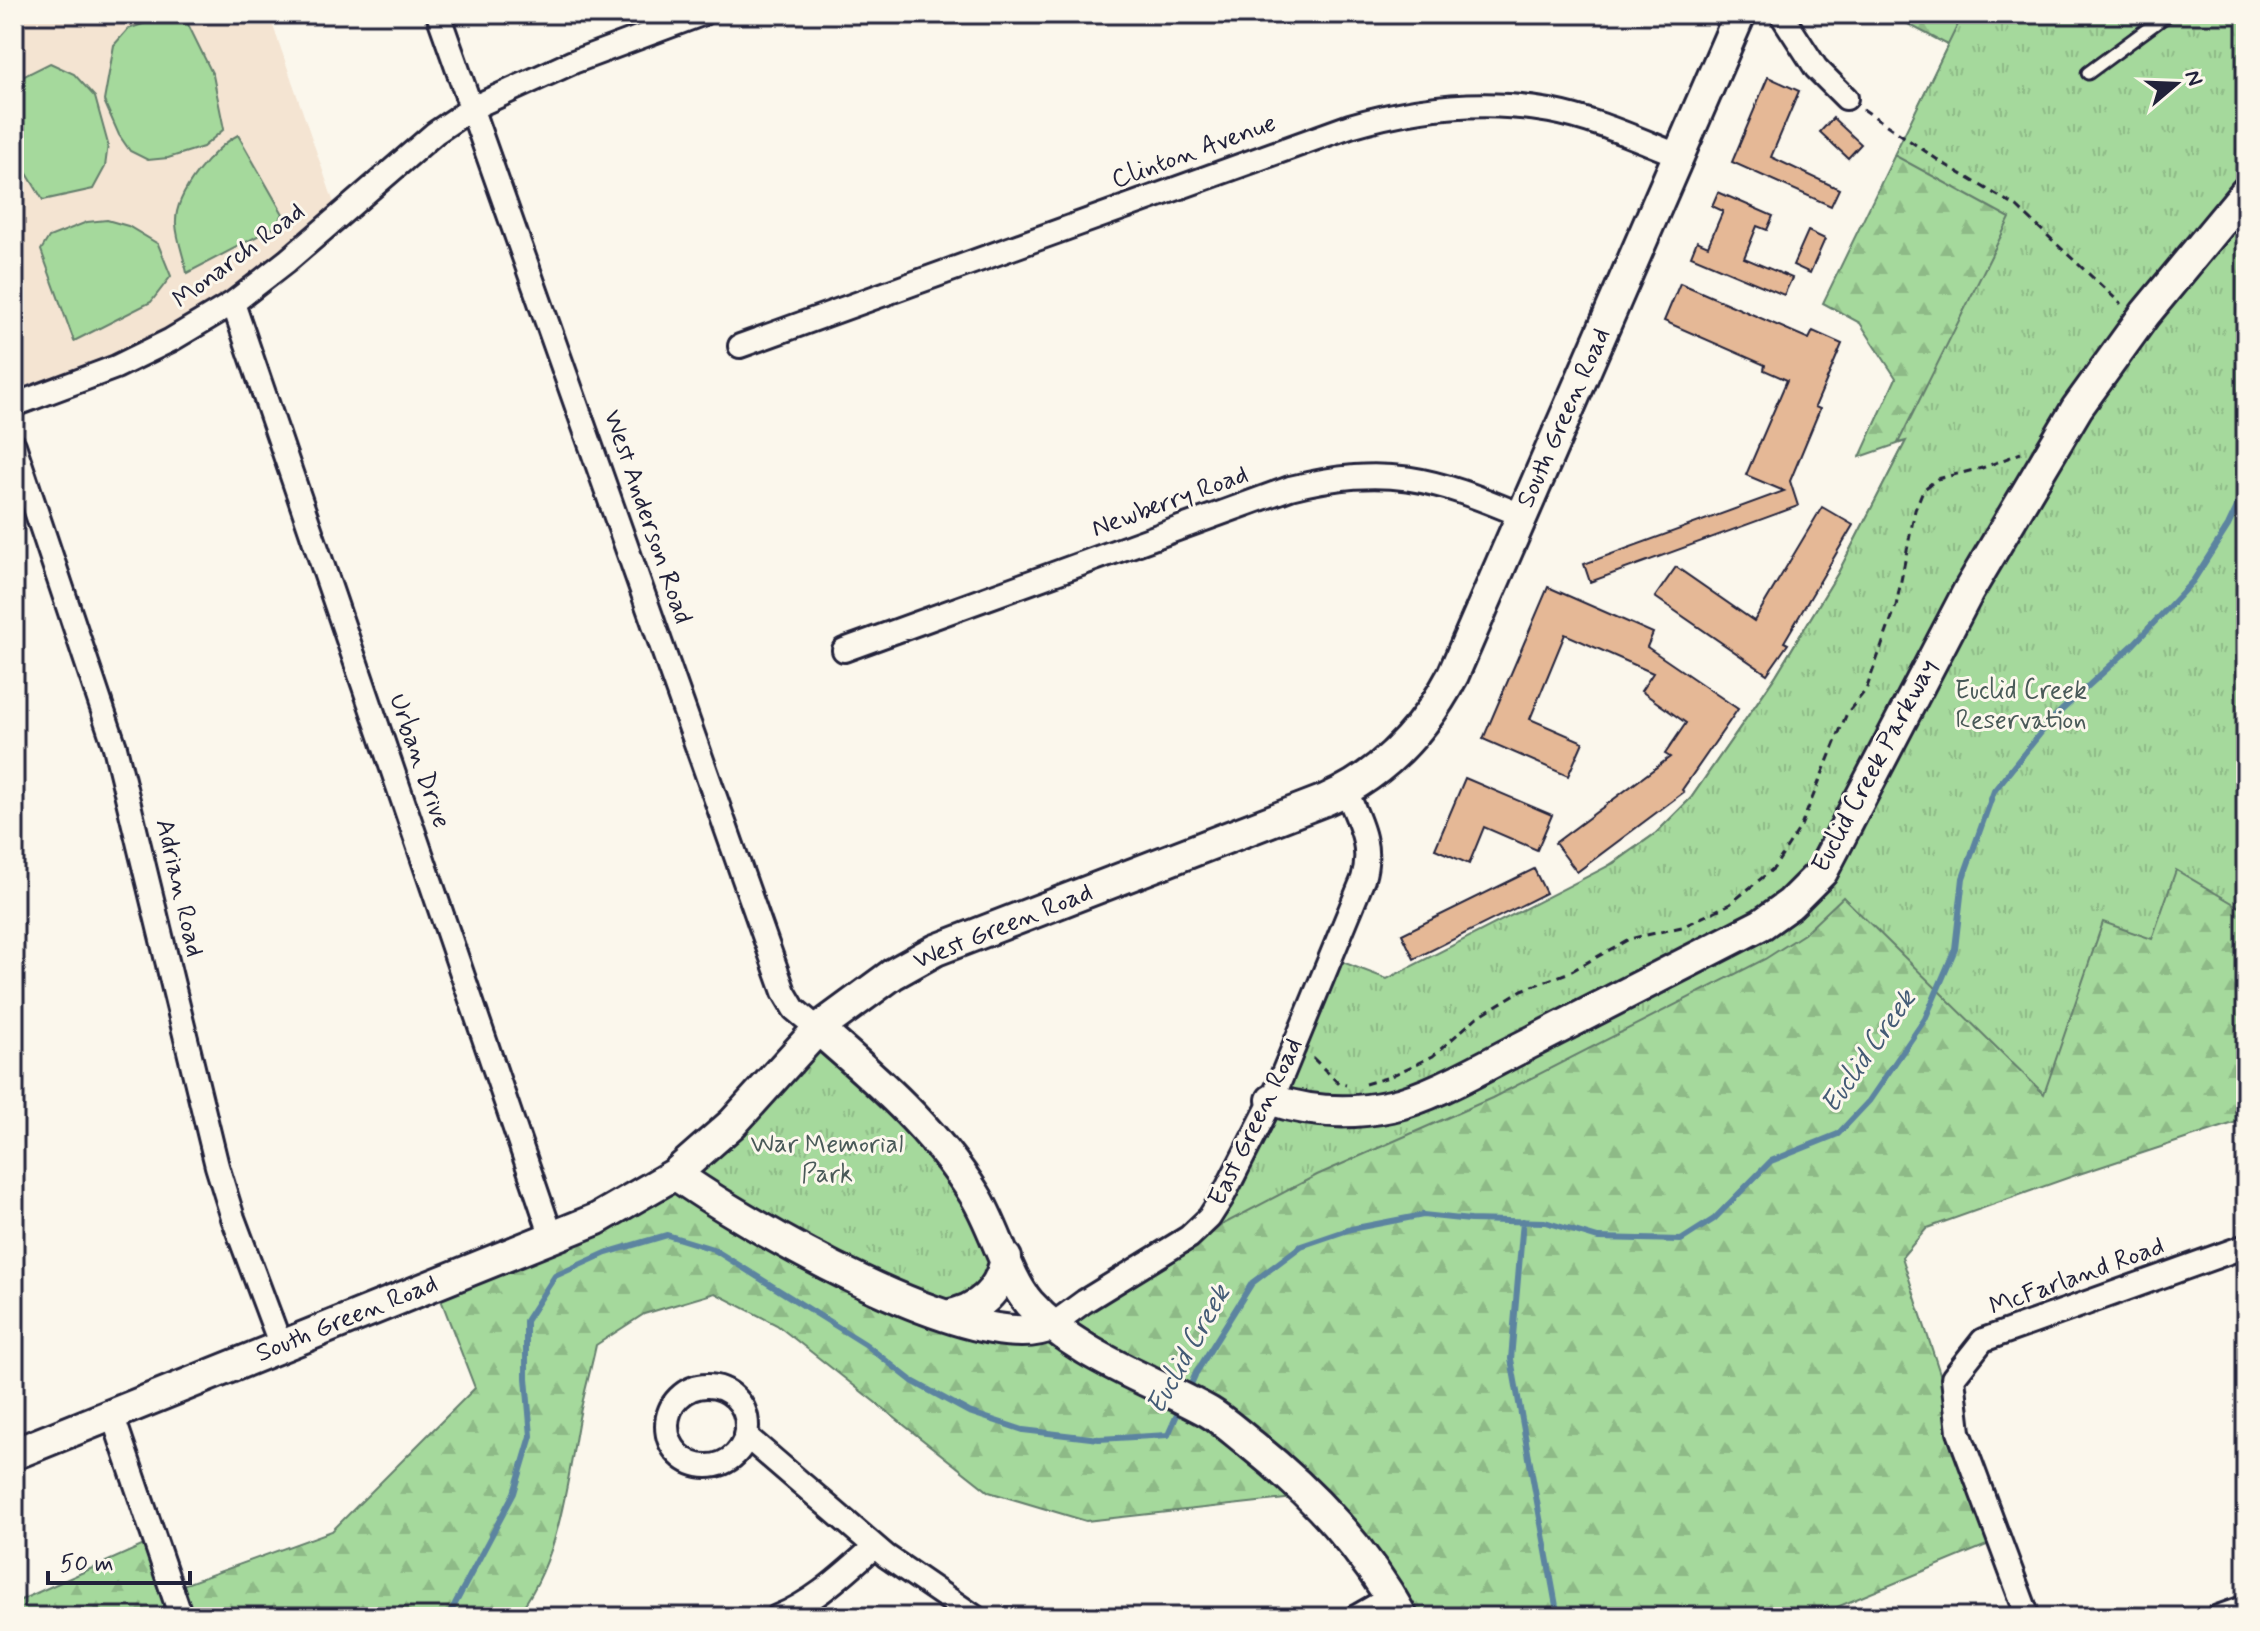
<svg xmlns="http://www.w3.org/2000/svg" width="2260" height="1631" font-family="Mynerve,sans-serif">
<defs>
<pattern id="forest-firs" width="22" height="20" patternUnits="userSpaceOnUse" patternTransform="scale(2)"><rect width="22" height="20" fill="#a5d99c"/><path d="M5 1l3.5 6h-7zM16 11l3.5 6h-7z" fill="#8eba87"/></pattern>
<pattern id="park-tufts" width="24" height="20" patternUnits="userSpaceOnUse" patternTransform="scale(2)"><rect width="24" height="20" fill="#a5d99c"/><path d="M3 7l-1-3M5 7V3M7 7l1-3M15 17l-1-3M17 17v-4M19 17l1-3" fill="none" stroke="#8eba87"/></pattern>
</defs>
<rect width="100%" height="100%" fill="#fbf7ec"/>
<filter id="ink" filterUnits="userSpaceOnUse"><feTurbulence type="fractalNoise" baseFrequency=".0125" numOctaves="2"/><feDisplacementMap in="SourceGraphic" scale="16" xChannelSelector="R" yChannelSelector="G"/><feConvolveMatrix kernelMatrix="1 2 1 2 8 2 1 2 1" color-interpolation-filters="sRGB"/></filter>
<g filter="url(#ink)">
<path fill="#f4e4d2" d="M14,14H269L335,206L239,283L171,326L111,356L14,390Z"/>
<path fill="url(#forest-firs)" stroke="#647e6c" stroke-width="2" d="M1889,14H2168L2246,701V1119L2073,1176L1927,1228L1902,1257L1959,1432L1999,1540L1813,1617H1402L1312,1496L1086,1521L989,1492L777,1325L715,1293L644,1314L596,1345C591,1369 584,1393 579,1418C567,1483 559,1566 515,1617H14V1603L155,1540L172,1589L332,1531L475,1388L435,1284L675,1174L1013,1331L1140,1269L1223,1196L1354,1140L1595,875L1656,833L1691,798L1776,675L1838,573L1906,441L1860,457L1896,378L1860,323L1823,303L1948,45Z"/>
<path fill="url(#park-tufts)" stroke="#647e6c" stroke-width="2" d="M1963,14H2246V911L2176,870L2152,939L2103,922L2044,1094L1843,897L1804,934L1765,959L1492,1098L1317,1175L1214,1229L1231,1208L1245,1182L1340,961L1387,979L1616,862L1656,833L1691,798L1775,677L1838,573L1906,441L1898,443L2010,218L1894,155Z
M818,1029L870,1074L1006,1258L958,1314L675,1174Z"/>
<path fill="#a5d99c" stroke="#647e6c" stroke-width="2" d="M172,14H183L213,75L224,129L203,147L168,158L148,160L130,151L119,135L104,101L114,45L128,29Z
M50,63L74,74L95,97L108,144L105,167L93,189L43,200L14,152V81Z
M238,135L283,214L275,227L187,273C184,257 177,240 176,224C174,194 213,148 238,135Z
M107,220L128,226L158,244L171,276L151,302L74,341L41,250L49,237L87,222Z"/>
<g fill="none" stroke-linecap="round" stroke-linejoin="round">
<path stroke="#5c84a0" stroke-width="6" d="M1523,1221L1511,1359L1558,1617
M1188,1391L1196,1373L1252,1283L1301,1246L1351,1229L1423,1215L1470,1220L1545,1222L1598,1238L1681,1240L1714,1219L1771,1161L1838,1134L1869,1101L1925,1019L1955,949L1963,878L1994,791L2051,720L2132,646L2193,581L2228,526L2246,488
M448,1617L514,1493L531,1436L526,1378V1321L555,1276L606,1253L667,1235L713,1249L865,1344L912,1381L969,1412L1023,1430L1099,1439L1168,1435L1180,1408"/>
</g>
<path fill="#e5b896" stroke="#22223b" stroke-width="2" d="M1768,77L1799,91L1771,157L1839,189L1831,206L1732,162Z
M1833,118L1861,144L1848,158L1820,132Z
M1718,192L1773,216L1767,230L1757,226L1744,258L1792,278L1784,295L1691,256L1697,241L1708,246L1723,211L1712,206Z
M1808,231L1825,239L1810,273L1793,265Z
M1680,283L1809,339L1813,331L1842,344L1815,407L1820,409L1790,481L1798,506L1590,582L1584,564L1784,491L1746,475L1787,380L1764,370L1765,365L1664,321Z
M1822,507L1853,525L1784,642L1788,644L1767,674L1655,597L1676,567L1754,621Z
M1548,587L1653,633L1647,647L1738,709L1682,790L1684,792L1577,872L1555,843L1670,757L1665,754L1686,723L1641,691L1653,673L1565,634L1530,719L1583,742L1568,776L1483,739Z
M1465,778L1552,815L1537,850L1484,827L1469,864L1435,849Z
M1534,869L1546,893L1414,959L1402,934Z"/>
<g fill="none" stroke-linecap="round" stroke-linejoin="round">
<defs>
<path id="lane" d="M2088,73L2168,14"/>
<path id="street" d="M438,14L784,992L794,1009L818,1029
M1781,14L1816,68L1846,98
M233,303L552,1237
M740,346L1350,126C1414,107 1484,99 1550,111C1594,119 1637,139 1678,155
M14,405L116,367L171,340L233,303L287,261L435,133L472,108L573,62L702,14
M14,445L115,747L217,1166L233,1218L281,1346
M844,650L1290,488C1387,464 1432,478 1521,515
M1052,1325L1085,1301L1189,1237L1209,1218L1223,1196L1272,1100L1363,879C1373,846 1359,821 1346,791
M667 1426a40 40 0 1 1 80 0a40 40 0 1 1-80 0Z
M112,1414L181,1617
M745,1435L886,1556L975,1617
M777,1617C816,1601 843,1574 874,1547
M1356,1617L1391,1597
M2028,1617L1959,1432L1953,1378L1983,1340L2246,1246
M2218,1617L2246,1607"/>
<path id="secondary" d="M818,1029C876,1079 934,1129 975,1195C995,1227 1007,1277 1029,1303C1077,1357 1148,1378 1209,1412C1224,1421 1238,1434 1252,1445C1313,1494 1364,1548 1402,1617
M1272,1100C1312,1113 1350,1115 1391,1106C1432,1097 1486,1065 1524,1046C1603,1005 1683,965 1762,924L1790,904L1822,872L1968,592L2077,408L2145,314L2246,192
M675,1174C739,1220 979,1362 1052,1325
M946,1316C979,1310 1000,1292 1006,1258
M14,1454L597,1219L675,1174L733,1123L818,1029L893,974L936,950L1325,800C1383,775 1424,730 1453,675L1740,14"/>
</defs>
<use href="#lane" stroke="#22223b" stroke-width="17"/>
<use href="#street" stroke="#22223b" stroke-width="28"/>
<use href="#secondary" stroke="#22223b" stroke-width="36"/>
<path stroke="#22223b" stroke-width="3" stroke-dasharray="8 6" stroke-linecap="butt" d="M1863,109L1941,162L2017,207L2121,304
M1313,1058L1338,1083L1346,1085
M1365,1084L1389,1077L1433,1056L1477,1017L1522,990L1570,972L1629,939L1682,927L1730,904L1774,868L1801,826L1847,713L1866,690L1896,606L1915,510L1923,490L1937,479L1982,468L2021,453"/>
<use href="#lane" stroke="#fbf7ec" stroke-width="11"/>
<use href="#street" stroke="#fbf7ec" stroke-width="22"/>
<use href="#secondary" stroke="#fbf7ec" stroke-width="30"/>
</g>
</g>
<g text-anchor="middle" dominant-baseline="central" stroke-width="6" stroke-linejoin="round" paint-order="stroke">
<g font-size="26" fill="#22223b" stroke="#fbf7ec">
<text transform="translate(1194 152) rotate(-20)">Clinton Avenue</text>
<text transform="translate(239 256) rotate(-37)">Monarch Road</text>
<text transform="translate(1564 418) rotate(-66)">South Green Road</text>
<text transform="translate(1170 502) rotate(-20)">Newberry Road</text>
<text transform="translate(647 517) rotate(71)">West Anderson Road</text>
<text transform="translate(419 761) rotate(71)">Urban Drive</text>
<text transform="translate(1875 766) rotate(-62)">Euclid Creek Parkway</text>
<text transform="translate(179 888) rotate(77)">Adrian Road</text>
<text transform="translate(1003 927) rotate(-22)">West Green Road</text>
<text transform="translate(1256 1122) rotate(-64)">East Green Road</text>
<text transform="translate(2077 1277) rotate(-20)">McFarland Road</text>
<text transform="translate(347 1319) rotate(-22)">South Green Road</text>
</g>
<g font-size="26" fill="#495958" stroke="#fbf7ec">
<text x="2021" y="691">Euclid Creek<tspan x="2021" dy="30">Reservation</tspan></text>
<text x="827" y="1145">War Memorial<tspan x="827" dy="30">Park</tspan></text>
</g>
<g font-size="28" font-style="italic" fill="#445b76" stroke="#fbf7ec">
<text transform="translate(1869 1052) rotate(-55)">Euclid Creek</text>
<text transform="translate(1189 1350) rotate(-61)">Euclid Creek</text>
</g>
</g>
<rect width="2260" height="1631" fill="none" stroke="#fbf7ec" stroke-width="48"/>
<rect x="24" y="24" width="2212" height="1583" fill="none" stroke="#22223b" stroke-width="3" filter="url(#ink)"/>
<g transform="translate(2176 84) rotate(71)" stroke="#fbf7ec" stroke-width="6" paint-order="stroke">
<path d="M0-6L14 30L0 20L-14 30Z" fill="#22223b"/>
<text y="-12" font-size="22" font-weight="bold" text-anchor="middle" fill="#22223b">N</text>
</g>
<path d="M48 1571v12h142v-12" fill="none" stroke="#22223b" stroke-width="4"/>
<text x="60" y="1571" font-size="24" fill="#22223b" stroke="#fbf7ec" stroke-width="6" paint-order="stroke">50 m</text>
</svg>
